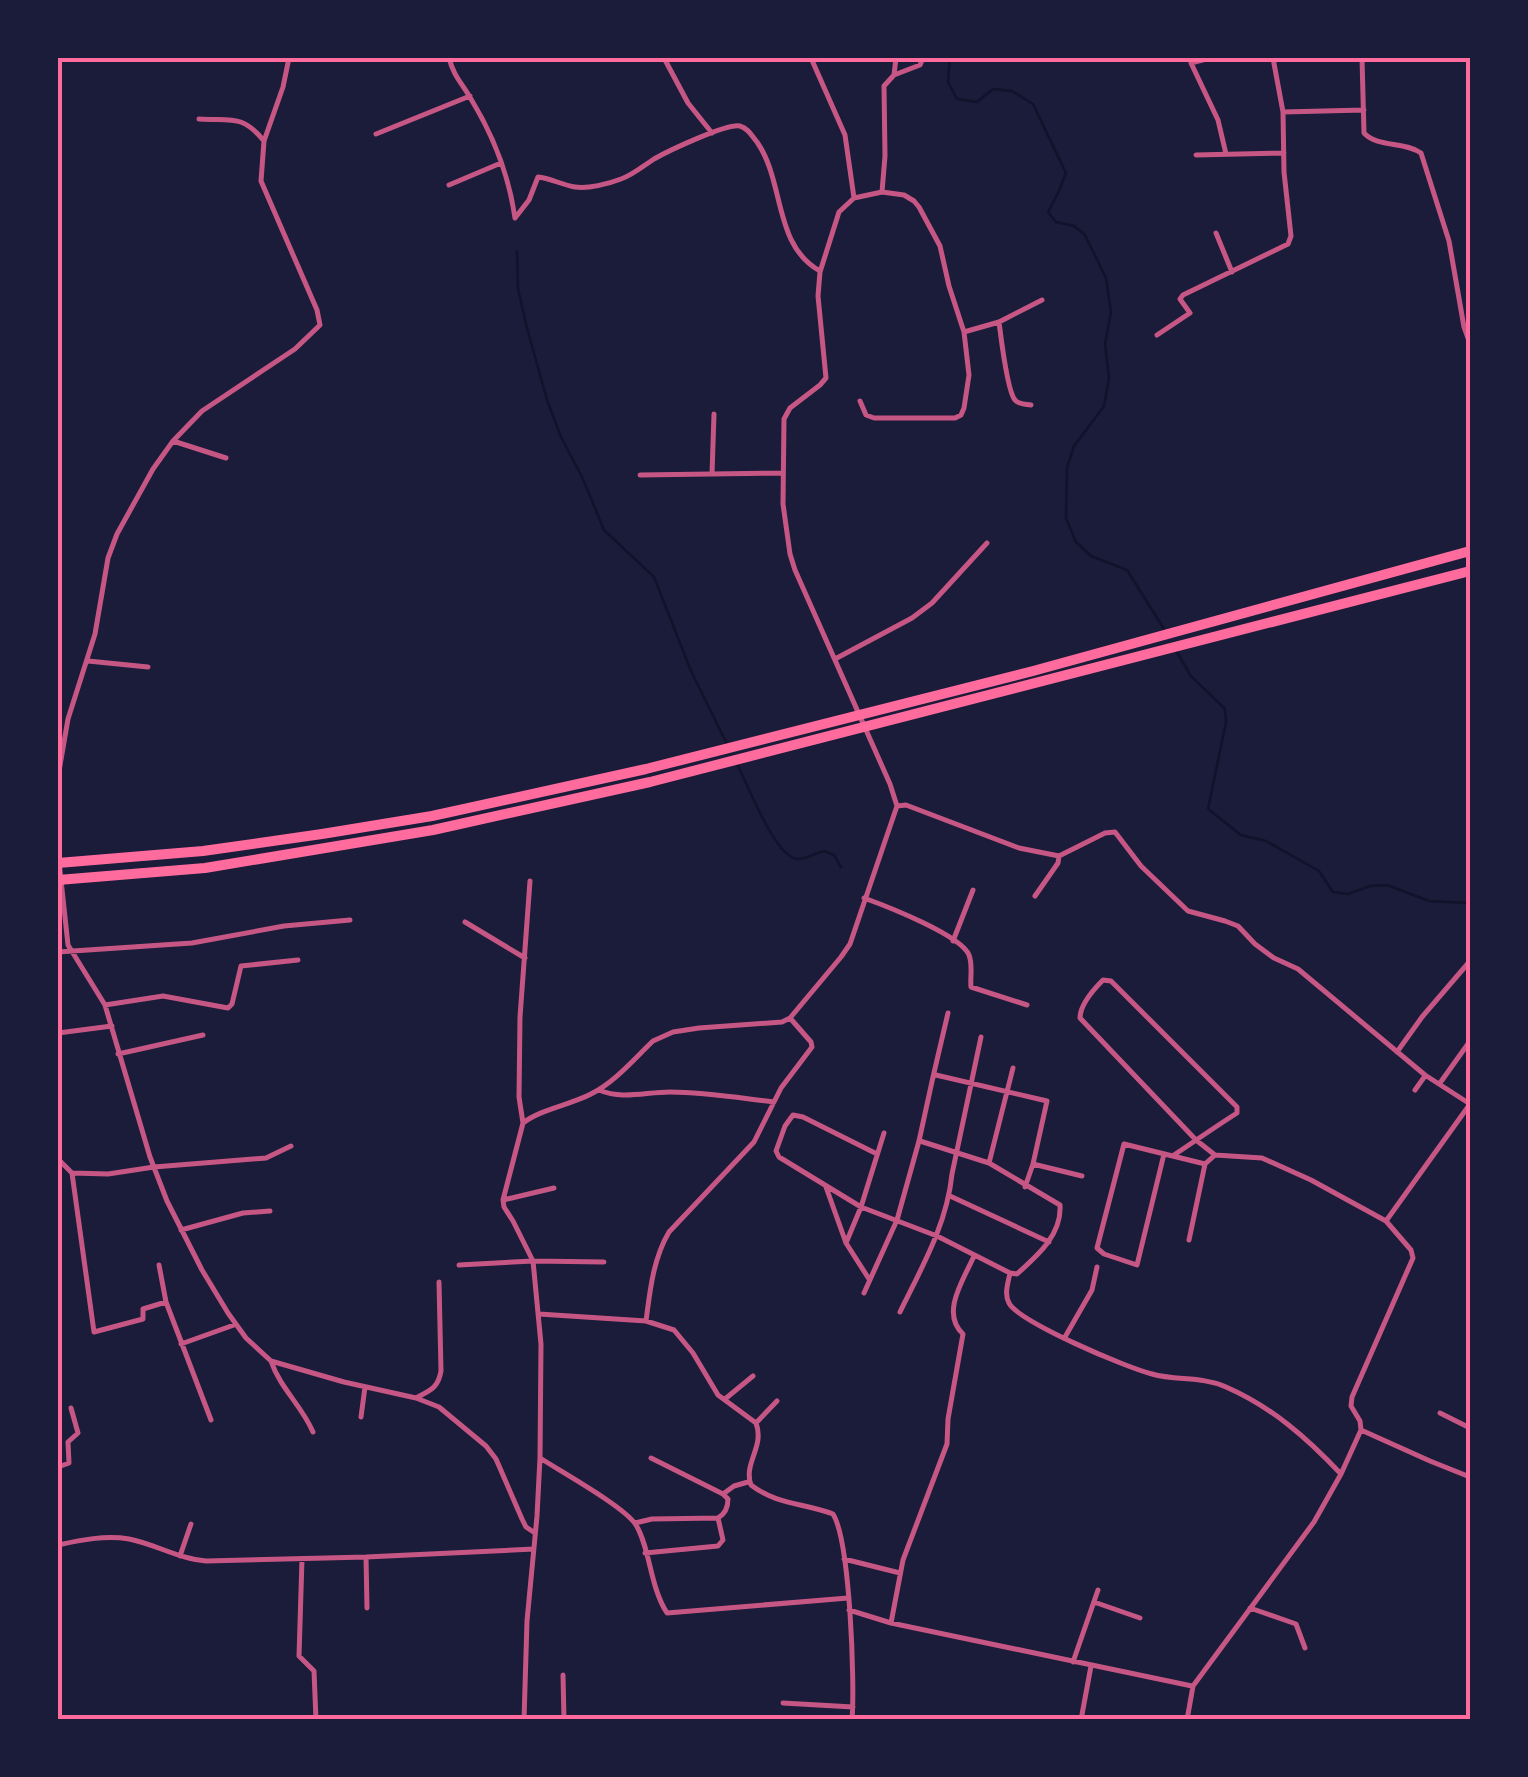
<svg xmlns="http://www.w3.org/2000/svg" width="1528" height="1777" font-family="Jost,sans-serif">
<rect width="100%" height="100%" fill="#1b1b3a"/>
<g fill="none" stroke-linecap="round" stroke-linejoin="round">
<path stroke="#12122b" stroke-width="2.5" d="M950,58L948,82L957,99L977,102L993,89L1012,91L1033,104L1066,173L1059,191L1048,212L1056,222L1074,226L1085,235L1106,278L1111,312L1105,344L1109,378L1104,406L1074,446L1067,468L1066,518L1076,542L1091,556L1127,570L1164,629
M517,251L518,289L527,328L547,400L561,437L583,479L604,530L654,577L691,671L728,746
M1175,649L1191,676L1225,709L1226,722L1208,809L1241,835L1266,841L1319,871L1333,892L1348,894L1370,886L1387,885L1429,901L1470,903
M736,762C748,785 771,847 793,858C802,862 815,853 824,851L834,855L841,867"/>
<path stroke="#c65784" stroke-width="5" d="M449,58C454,77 462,83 471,99C493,135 509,176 515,218
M485,58H496
M664,58L688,103L712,133
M811,58L845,135L854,198
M1210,58L1191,63L1218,120L1226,154
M1273,58L1283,112
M1362,58L1364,133C1378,148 1404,141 1421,153L1449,241L1464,327L1470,344
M894,75L896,58
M199,119C232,121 242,114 264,141
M376,134L470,96
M1196,155L1284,153
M449,185L501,163
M882,192L885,156L884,86L894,75L920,65L923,58
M515,218L529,200L538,177C550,178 562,185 575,187C588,189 608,184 621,179C633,175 643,166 654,159C668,151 727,123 740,126C748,128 752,136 757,142C785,182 773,245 820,271
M1216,233L1232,272
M999,322C1001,337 1007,391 1015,400C1019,405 1026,404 1031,405
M964,332L999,322L1042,300
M1157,335L1190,313L1180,299L1183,295L1288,244L1291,236L1284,172L1283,112L1364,110
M173,441L226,458
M712,474L714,414
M640,475L782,473
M835,659L912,618L932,603L987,543
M88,661L148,667
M58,777L68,719L95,634L108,558L117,534L153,469L173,441L202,411L295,349L320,325L317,310L261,181L264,141L283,87L289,58
M897,806L906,805L1019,848L1059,856L1105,833L1115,832L1141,866L1188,911L1225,921L1238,926L1255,944L1274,958L1298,969L1425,1075L1470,1104L1386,1221L1411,1250L1413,1258L1352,1397L1351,1406L1360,1421L1361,1430L1341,1474L1314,1522L1193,1686L1187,1720
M58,852L68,945L105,1005L150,1157L167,1201L202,1270L228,1313L246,1338L271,1361L344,1382L416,1398L439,1407L486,1446L496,1459L522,1519L526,1527L535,1533
M1035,896L1058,863L1059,856
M864,898C886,906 961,935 969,955C973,965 970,977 971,987L1027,1005
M465,922L525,958
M953,941L973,890
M58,952L192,943L284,926L350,920
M105,1005L163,996L228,1008L232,1004L241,966L298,960
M58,1033L112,1026
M1397,1052L1422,1017L1470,961
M118,1054L203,1035
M933,1077L948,1013
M1440,1083L1470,1041
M599,1090C623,1100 645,1092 670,1092C705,1092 740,1098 774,1102
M1415,1090L1425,1076
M523,1123C541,1109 570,1105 591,1094C615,1082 634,1059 653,1041L673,1032L699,1028L782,1022L790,1018L841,957L850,944L897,806L890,784L795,570L790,554L783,504L784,419L790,408L820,385L826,378L818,296L820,272L839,212L854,198L882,192L904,195L914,201L919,207L940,246L949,286L964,332L969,375L964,408L961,415L955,418H874L866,415L860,401
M920,1141L989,1163L1060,1205C1062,1235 1037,1256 1017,1274L1010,1273
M877,1154L803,1117L793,1115L785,1126L776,1151L779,1157L861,1207L937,1236L1010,1273C1008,1283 1004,1294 1009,1303C1019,1322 1127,1368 1152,1374C1176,1381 1202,1376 1226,1387C1272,1407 1307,1438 1341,1474
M1164,1154L1137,1265L1104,1254L1097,1248L1124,1144L1205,1164L1215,1155L1262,1158L1311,1180L1386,1221
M1174,1155C1195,1141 1215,1127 1237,1113V1107L1111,981L1103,980C1094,989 1080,1005 1080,1018L1196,1140L1215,1155
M58,1159L72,1173L108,1174L154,1167L266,1158L291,1146
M989,1163L1013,1068
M1033,1164L1082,1176
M72,1173L94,1332L143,1319V1309L166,1302L211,1420
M826,1187L846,1243L869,1279
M950,1196L1049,1242
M503,1200L554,1188
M181,1230L243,1213L270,1211
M1189,1240L1205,1164
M846,1243L861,1207L884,1133
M159,1265L166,1302
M459,1265L533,1261L604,1262
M864,1293L897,1220L919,1141L933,1077L936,1075L1047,1101L1033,1164L1025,1187
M900,1312C922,1267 947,1224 952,1174L981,1037
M539,1314L646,1321L674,1330L693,1353L718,1395L756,1423C765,1447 743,1463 751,1485C777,1505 804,1503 833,1514C850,1541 855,1683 852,1720
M646,1321C650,1291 653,1259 669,1232L754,1142L781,1088L812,1047L811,1042L790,1018
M1065,1337L1092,1290L1097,1267
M181,1344L234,1325
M271,1361C280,1388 302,1406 313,1432
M416,1398C431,1390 438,1388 441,1371L439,1282
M725,1399L753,1376
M1440,1413L1470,1428
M361,1417L365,1387
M756,1423L777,1401
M1361,1430L1430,1461L1470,1477
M540,1458C560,1471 625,1507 636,1525C650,1548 650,1587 667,1613L848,1598
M651,1458L723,1494
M58,1467L69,1463L68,1442L78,1433L71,1408
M635,1523L652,1519L718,1518C725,1514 728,1508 728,1499L723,1494L734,1486L748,1482
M58,1545C81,1540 105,1535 129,1539C155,1544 179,1559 206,1561L366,1557L534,1549
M645,1553L718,1546L723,1540L718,1518
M180,1556L191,1524
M366,1557L367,1608
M302,1559L299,1656L314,1671L316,1720
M844,1559L900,1573
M1094,1602L1140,1618
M1250,1608L1296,1624L1305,1648
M849,1610L891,1623L1192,1686
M891,1623L903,1560L947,1444L948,1419L963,1334C940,1313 964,1279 974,1256
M1073,1662L1098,1590
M563,1675L564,1720
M783,1703L853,1707
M58,1715L65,1720
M524,1720L527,1621L537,1516L540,1458L541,1344L533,1261L513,1221L504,1207L503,1200L523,1123L519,1097L520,1017L530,881
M1081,1720L1091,1666"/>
<path stroke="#ff6b9d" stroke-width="10" d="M58,863L203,851L322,834L432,816L646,769L1033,671L1470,551
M58,880L205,868L433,830L650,782L1470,571"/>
</g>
<rect width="1528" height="1777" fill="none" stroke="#1b1b3a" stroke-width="120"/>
<rect x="60" y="60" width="1408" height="1657" fill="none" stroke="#ff6b9d" stroke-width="4"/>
</svg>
